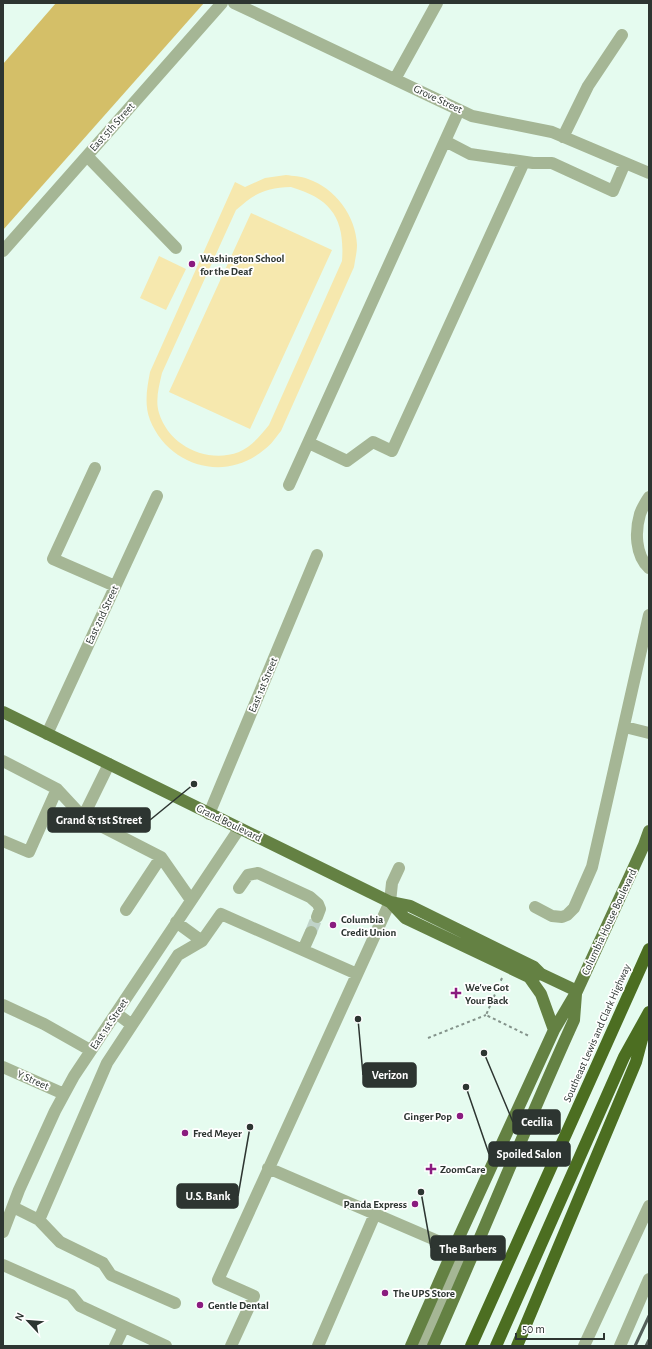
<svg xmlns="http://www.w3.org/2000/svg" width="652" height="1349" font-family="'Alegreya Sans',sans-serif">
<rect width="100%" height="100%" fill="#e5fbef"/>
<path fill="#f6e8ae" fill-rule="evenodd" d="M286,175C293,176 301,176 308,179C335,188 356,216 357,245C357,252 355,260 354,267L281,431C276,437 271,445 265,449C226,483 169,467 150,420C144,404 147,388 150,372L235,182L245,187L265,178ZM291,187C332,199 345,219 342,261L269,425C260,436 252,446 239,452C207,464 169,446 159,413C155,400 159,386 162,373L236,210C255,193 265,188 291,187Z
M251,213L332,250L250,429L169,392Z
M159,256L186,269L166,310L140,298Z"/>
<path fill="#d4bf68" d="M56,3H204L3,230V64Z"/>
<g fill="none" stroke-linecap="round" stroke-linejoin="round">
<path stroke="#c0d3c9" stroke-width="12" stroke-dasharray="12 6" stroke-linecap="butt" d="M311,932L317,917"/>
<path stroke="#84938b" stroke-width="2" stroke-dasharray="3 3" stroke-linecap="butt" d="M502,978L486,1015L529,1036
M428,1038L486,1015"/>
<path stroke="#a5b695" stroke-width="12" d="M234,3L472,116L552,132L649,173
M395,79L437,3
M563,137L588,86L622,35
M445,141L470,154L533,163H552L613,191L625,163
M87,156L176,248
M3,251L222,3
M309,443L347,461L373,442L392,451L524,162
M95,468L53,559L115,586
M289,485L459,110
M649,497C646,502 642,508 640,514C635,531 635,555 649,568
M625,727L649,733
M47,734L157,496
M3,761L57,789L83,817
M109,764L83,817L161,857L191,900
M209,814L317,555
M3,841L29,852L57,789
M239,888L248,875L258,873L310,897L318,904L320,909L317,917
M535,907L552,916L562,917L567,915L574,908L592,867L649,615
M126,910L161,857
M176,922L202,941
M303,950L311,932
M3,1005L44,1024L90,1050
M116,1013L132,1025L178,955L202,941L221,914L357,974
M3,1067L64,1094
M268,1168L454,1248L459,1262L457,1270L423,1346
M13,1207L39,1220L107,1063L132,1025
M39,1220L60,1242L103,1263L111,1275L175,1303
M3,1232L19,1190L55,1111L74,1076L239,829
M3,1265L71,1295L80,1306L166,1346
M115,1346L124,1327
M231,1346L254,1296L218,1280L390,902L392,883L399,868
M318,1346L375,1214
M584,1346L649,1206
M620,1346L649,1279"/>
<path stroke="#648143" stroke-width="12" d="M3,712L390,902L410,906L534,967L541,974L577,991
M390,902L405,918L529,977L541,974
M529,977L541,994L554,1030
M411,1346L454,1248L554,1030L577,991L644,845L649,831
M433,1346C481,1238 525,1128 574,1020L576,994"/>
<path stroke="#4c6e21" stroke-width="12" d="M471,1346L649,949
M496,1346L624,1057L649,1012
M517,1346L636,1062L645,1028"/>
<path stroke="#56615b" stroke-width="3" d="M635,1346L649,1316
M646,1346L649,1340"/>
</g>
<g fill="#8a1b7f" stroke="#fff" stroke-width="1.5">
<circle cx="192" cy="264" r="4"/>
<circle cx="333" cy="925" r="4"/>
<path d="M454 987h4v4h4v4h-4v4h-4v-4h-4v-4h4z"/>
<circle cx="460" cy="1116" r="4"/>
<circle cx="185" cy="1133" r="4"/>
<path d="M429 1163h4v4h4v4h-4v4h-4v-4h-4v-4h4z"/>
<circle cx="415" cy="1204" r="4"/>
<circle cx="385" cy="1293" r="4"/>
<circle cx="200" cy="1305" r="4"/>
</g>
<g text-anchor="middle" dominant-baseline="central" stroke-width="3.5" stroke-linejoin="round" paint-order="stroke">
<g font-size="11" fill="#2d3531" stroke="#fff">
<text transform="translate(438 99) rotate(25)">Grove Street</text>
<text transform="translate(112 127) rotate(-48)">East 5th Street</text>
<text transform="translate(102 615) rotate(-65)">East 2nd Street</text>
<text transform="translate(263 685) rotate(-67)">East 1st Street</text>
<text transform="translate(229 823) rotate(26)">Grand Boulevard</text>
<text transform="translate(609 922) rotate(-65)">Columbia House Boulevard</text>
<text transform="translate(109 1024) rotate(-56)">East 1st Street</text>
<text transform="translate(597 1033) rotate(-66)">Southeast Lewis and Clark Highway</text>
<text transform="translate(33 1080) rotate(24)">Y Street</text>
</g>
<g font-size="11" font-weight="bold" fill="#2d3531" stroke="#fff" text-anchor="start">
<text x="200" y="258">Washington School<tspan x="200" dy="13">for the Deaf</tspan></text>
<text x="341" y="919">Columbia<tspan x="341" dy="13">Credit Union</tspan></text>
<text x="465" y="987">We've Got<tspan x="465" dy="13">Your Back</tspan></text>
<text x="452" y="1116" text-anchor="end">Ginger Pop</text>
<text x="193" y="1133">Fred Meyer</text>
<text x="440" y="1169">ZoomCare</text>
<text x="407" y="1204" text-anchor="end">Panda Express</text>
<text x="393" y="1293">The UPS Store</text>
<text x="208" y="1305">Gentle Dental</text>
</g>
</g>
<path fill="none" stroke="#2d3531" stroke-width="1.5" d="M194 784L150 820M358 1019L363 1075M484 1053L513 1122M466 1087L489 1154M250 1127L238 1196M421 1192L431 1248"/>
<g fill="#2d3531" stroke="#fff" stroke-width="1.5">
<circle cx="194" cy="784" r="4"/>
<circle cx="358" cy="1019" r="4"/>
<circle cx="484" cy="1053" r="4"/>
<circle cx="466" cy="1087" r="4"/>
<circle cx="250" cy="1127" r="4"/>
<circle cx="421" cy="1192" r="4"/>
</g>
<g fill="#2d3531" stroke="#2d3531" stroke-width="1.5">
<rect x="48" y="808" width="102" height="24" rx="4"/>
<rect x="363" y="1063" width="53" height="24" rx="4"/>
<rect x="513" y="1110" width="47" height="24" rx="4"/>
<rect x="489" y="1142" width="81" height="24" rx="4"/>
<rect x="177" y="1184" width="61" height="24" rx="4"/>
<rect x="431" y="1236" width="74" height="24" rx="4"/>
</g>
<g font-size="12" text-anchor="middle" font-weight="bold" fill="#fff">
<text x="99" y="824">Grand &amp; 1st Street</text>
<text x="390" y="1079">Verizon</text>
<text x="537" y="1126">Cecilia</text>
<text x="529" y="1158">Spoiled Salon</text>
<text x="208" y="1200">U.S. Bank</text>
<text x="468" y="1253">The Barbers</text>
</g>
<rect width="652" height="1349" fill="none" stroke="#2d3531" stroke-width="8"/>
<g transform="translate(28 1321) rotate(296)" stroke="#ffffff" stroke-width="3" paint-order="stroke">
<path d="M0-3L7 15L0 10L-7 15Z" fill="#2d3531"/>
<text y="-6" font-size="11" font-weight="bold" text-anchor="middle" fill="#2d3531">N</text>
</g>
<path d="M516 1333v6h88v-6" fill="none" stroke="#2d3531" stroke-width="2"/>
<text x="522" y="1333" font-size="12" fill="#2d3531" stroke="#ffffff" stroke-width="3" paint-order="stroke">50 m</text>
</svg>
